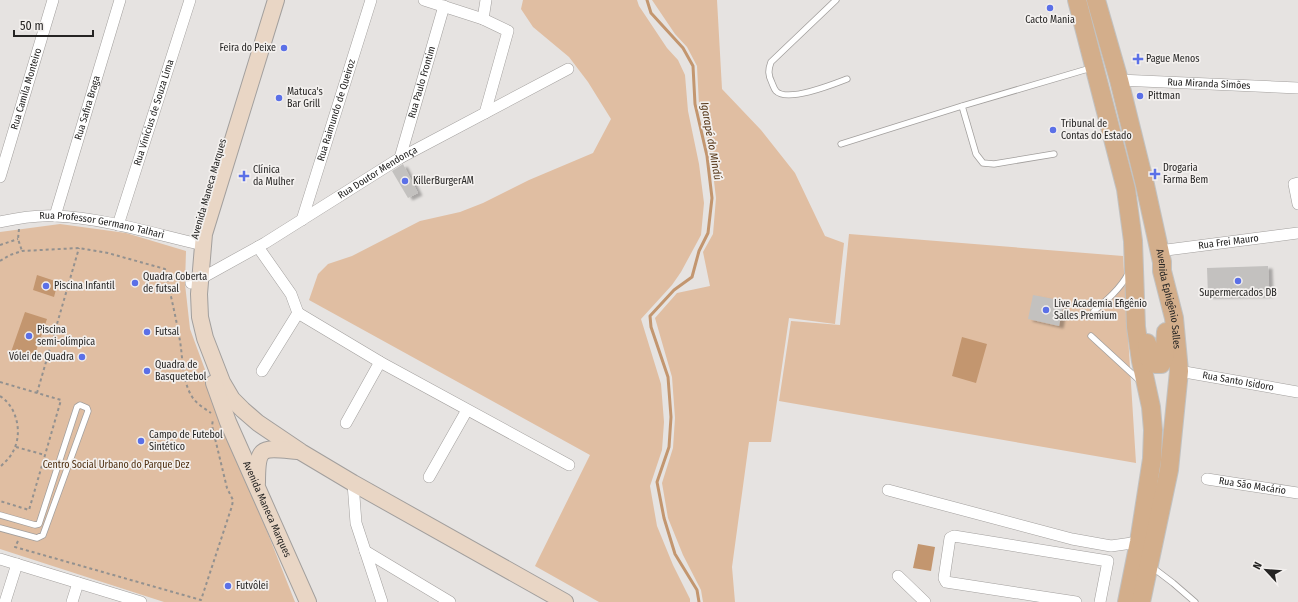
<svg xmlns="http://www.w3.org/2000/svg" width="1298" height="602" font-family="'Fira Sans Condensed',sans-serif">
<defs>
<filter id="shadow"><feDropShadow dx="4.5" dy="2.5" stdDeviation="1" flood-color="#0004"/></filter>
</defs>
<rect width="100%" height="100%" fill="#e6e3e1"/>
<path fill="#e0bea2" d="M523,0H637L639,6L667,48L678,60L685,75L688,111L699,164L704,203L701,235L681,272L672,285L641,319L661,384L664,422L662,450L650,486L657,526L673,565L690,599V602H599L535,566L590,455L309,300L318,274L328,264L352,256L420,221L460,212L483,203L529,180L593,153L611,119L588,82L569,57L533,27L521,9Z
M652,0H717L722,89L761,130L795,173L825,236L844,243L835,324L789,318L771,442H749L732,567L735,602H703L701,590L683,555L668,518L662,483L673,448L675,418L672,377L655,318L677,293L710,286L703,252L713,234L716,198L711,156L699,105L697,66L687,47L675,34Z
M60,224L126,233L186,251L185,284L190,329L234,448L295,602H164L0,549V232Z
M849,234L1123,256L1136,463L779,401L791,321L840,325Z"/>
<path fill="#c3966f" d="M37,275L58,282L54,297L33,290Z
M25,312L47,319L33,360L11,352Z
M962,337L987,344L976,383L952,376Z
M918,544L935,547L931,571L913,568Z"/>
<g fill="none" stroke-linecap="round" stroke-linejoin="round">
<path stroke="#c3966f" stroke-width="3" d="M647,0L651,13L683,48L693,66L695,104L707,156L712,198L708,233L699,251L692,277L674,290L650,316L651,327L668,377L671,417L669,447L657,482L664,518L675,554L697,590L699,602"/>
</g>
<path fill="#c3c1bf" filter="url(#shadow)" d="M403,164L418,193L408,198L392,171Z
M1268,266L1269,295L1208,296L1207,268Z
M1033,295L1064,301L1059,326L1028,319Z"/>
<g fill="none" stroke-linecap="round" stroke-linejoin="round">
<defs>
<path id="lane" d="M836,0L771,62C768,70 768,75 772,83C773,85 774,89 776,91C787,103 834,84 847,79
M962,106L976,154L983,163L994,164L1054,154
M841,144L962,106L1091,68
M1094,311C1107,300 1120,289 1128,274
M1091,336L1140,381
M0,515L35,525L39,524L77,407L80,405L87,408L88,411L43,535L37,538L0,528
M1152,567L1173,583L1195,602"/>
<g id="street">
<path d="M424,0L483,19L508,31L485,113"/>
<path d="M483,19L486,0"/>
<path id="s1" d="M1119,80L1298,88"/>
<path id="s2" d="M400,158L444,6"/>
<path id="s3" d="M0,177L53,0"/>
<path d="M1298,183L1294,184L1298,204"/>
<path id="s4" d="M55,216L120,0"/>
<path id="s5" d="M302,220L371,0"/>
<path id="s6" d="M0,222C18,218 37,215 55,216C105,218 154,234 203,245"/>
<path id="s7" d="M118,225L190,0"/>
<path d="M258,247L291,294L298,313L262,371"/>
<path id="s8" d="M1159,251L1298,233"/>
<path id="s9" d="M191,283L200,279L265,243L400,158L568,69"/>
<path d="M298,313L380,362L569,465"/>
<path id="s10" d="M1179,371L1298,392"/>
<path d="M346,423L380,362"/>
<path d="M429,477L467,410"/>
<path id="s11" d="M1207,479L1298,493"/>
<path d="M353,483L356,523L382,602"/>
<path d="M888,490L1072,539L1111,546L1139,542"/>
<path d="M365,551L450,602"/>
<path d="M0,559L141,602"/>
<path d="M898,576L925,602"/>
<path d="M5,602L17,564"/>
<path d="M72,602L78,583"/>
<path d="M1076,602L946,582L944,578L950,538L954,536L1108,561L1100,602"/>
</g>
<g id="secondary">
<path d="M276,0L204,234L199,294L200,317L205,338L222,382L232,399L243,410L258,423L301,452L353,483L565,602"/>
<path id="s12" d="M214,383L228,422L308,602"/>
<path d="M257,483C257,444 262,448 298,451"/>
</g>
<g id="primary">
<path d="M1077,0L1126,189L1133,241L1136,327L1141,361L1151,407L1153,430L1152,459L1139,542L1127,602"/>
<path id="s13" d="M1096,0L1119,80L1145,185L1162,262V271L1174,318L1179,371L1169,470L1141,602"/>
<path d="M1147,343L1150,360L1155,364H1161L1164,359L1166,332"/>
</g>
</defs>
<use href="#lane" stroke="#a29f9d" stroke-width="7"/>
<use href="#street" stroke="#a29f9d" stroke-width="12"/>
<use href="#secondary" stroke="#a29f9d" stroke-width="18"/>
<use href="#primary" stroke="#c2c2c1" stroke-width="20"/>
<path stroke="#93918f" stroke-width="2" stroke-dasharray="3 3" stroke-linecap="butt" d="M19,229L18,239L22,251
M0,245L18,239
M0,261L10,255L22,251L79,248L108,253L165,269C170,293 176,317 180,341C183,359 182,379 191,395C195,403 204,408 211,413
M0,382L61,400L29,510L0,501
M37,393L79,248
M0,396C16,406 22,430 15,447C12,456 6,461 0,467
M16,447L45,455
M18,541L15,547L201,600L232,506L233,500L227,488L212,426L213,419"/>
<use href="#lane" stroke="#fff" stroke-width="5.5"/>
<use href="#street" stroke="#fff" stroke-width="11"/>
<use href="#secondary" stroke="#e9d6c5" stroke-width="16"/>
<use href="#primary" stroke="#d3ae8b" stroke-width="18"/>
</g>
<g fill="#5b70e7" stroke="#f3f0ee" stroke-width="1.5">
<circle cx="1050" cy="8" r="4"/>
<circle cx="284" cy="48" r="4"/>
<path d="M1136 53h4v4h4v4h-4v4h-4v-4h-4v-4h4z"/>
<circle cx="1140" cy="96" r="4"/>
<circle cx="279" cy="98" r="4"/>
<circle cx="1053" cy="130" r="4"/>
<path d="M1153 168h4v4h4v4h-4v4h-4v-4h-4v-4h4z"/>
<path d="M242 170h4v4h4v4h-4v4h-4v-4h-4v-4h4z"/>
<circle cx="405" cy="181" r="4"/>
<circle cx="1238" cy="281" r="4"/>
<circle cx="135" cy="283" r="4"/>
<circle cx="46" cy="286" r="4"/>
<circle cx="1046" cy="310" r="4"/>
<circle cx="147" cy="332" r="4"/>
<circle cx="29" cy="336" r="4"/>
<circle cx="82" cy="357" r="4"/>
<circle cx="147" cy="371" r="4"/>
<circle cx="141" cy="441" r="4"/>
<circle cx="228" cy="586" r="4"/>
</g>
<g text-anchor="middle" dominant-baseline="central" stroke-width="3.5" stroke-linejoin="round" paint-order="stroke">
<g font-size="10" fill="#252423" stroke="#f3f0ee" text-anchor="start">
<text x="1050" y="20" text-anchor="middle">Cacto Mania</text>
<text x="276" y="48" text-anchor="end">Feira do Peixe</text>
<text x="1146" y="59">Pague Menos</text>
<text x="287" y="92">Matuca's<tspan x="287" dy="12">Bar Grill</tspan></text>
<text x="1148" y="96">Pittman</text>
<text x="1061" y="124">Tribunal de<tspan x="1061" dy="12">Contas do Estado</tspan></text>
<text x="1163" y="168">Drogaria<tspan x="1163" dy="12">Farma Bem</tspan></text>
<text x="253" y="170">Clínica<tspan x="253" dy="12">da Mulher</tspan></text>
<text x="413" y="181">KillerBurgerAM</text>
<text x="143" y="277">Quadra Coberta<tspan x="143" dy="12">de futsal</tspan></text>
<text x="54" y="286">Piscina Infantil</text>
<text x="1238" y="293" text-anchor="middle">Supermercados DB</text>
<text x="1054" y="304">Live Academia Efigênio<tspan x="1054" dy="12">Salles Premium</tspan></text>
<text x="37" y="330">Piscina<tspan x="37" dy="12">semi-olímpica</tspan></text>
<text x="155" y="332">Futsal</text>
<text x="74" y="357" text-anchor="end">Vólei de Quadra</text>
<text x="155" y="365">Quadra de<tspan x="155" dy="12">Basquetebol</tspan></text>
<text x="149" y="435">Campo de Futebol<tspan x="149" dy="12">Sintético</tspan></text>
<text x="236" y="586">Futvôlei</text>
</g>
<g font-size="10" fill="#252423" stroke="#f3f0ee">
<text stroke="none"><textPath href="#s2" startOffset="79">Rua Paulo Frontim</textPath></text>
<text stroke="none"><textPath href="#s1" startOffset="90">Rua Miranda Simões</textPath></text>
<text stroke="none"><textPath href="#s3" startOffset="92">Rua Camila Monteiro</textPath></text>
<text stroke="none"><textPath href="#s4" startOffset="113">Rua Safira Braga</textPath></text>
<text stroke="none"><textPath href="#s5" startOffset="115">Rua Raimundo de Queiroz</textPath></text>
<text stroke="none"><textPath href="#s7" startOffset="118">Rua Vinícius de Souza Lima</textPath></text>
<text stroke="none"><textPath href="#s9" startOffset="217">Rua Doutor Mendonça</textPath></text>
<text transform="translate(209 189) rotate(-74)">Avenida Maneca Marques</text>
<text stroke="none"><textPath href="#s6" startOffset="103">Rua Professor Germano Talhari</textPath></text>
<text stroke="none"><textPath href="#s8" startOffset="70">Rua Frei Mauro</textPath></text>
<text stroke="none"><textPath href="#s13" startOffset="308">Avenida Ephigênio Salles</textPath></text>
<text stroke="none"><textPath href="#s10" startOffset="60">Rua Santo Isidoro</textPath></text>
<text stroke="none"><textPath href="#s11" startOffset="46">Rua São Macário</textPath></text>
<text stroke="none"><textPath href="#s12" startOffset="137">Avenida Maneca Marques</textPath></text>
</g>
<g font-size="10" fill="#4f2f10" stroke="#f3f0ee">
<text x="116" y="465">Centro Social Urbano do Parque Dez</text>
</g>
<g font-size="11" font-style="italic" fill="#543415" stroke="#f3f0ee">
<text transform="translate(711 141) rotate(80)">Igarapé do Mindú</text>
</g>
</g>
<g transform="translate(1266 570) rotate(296)" stroke="#f3f0ee" stroke-width="3" paint-order="stroke">
<path d="M0-3L7 15L0 10L-7 15Z" fill="#252423"/>
<text y="-6" font-size="11" font-weight="bold" text-anchor="middle" fill="#252423">N</text>
</g>
<path d="M14 30v6h79v-6" fill="none" stroke="#252423" stroke-width="2"/>
<text x="20" y="30" font-size="12" fill="#252423" stroke="#f3f0ee" stroke-width="3" paint-order="stroke">50 m</text>
</svg>
